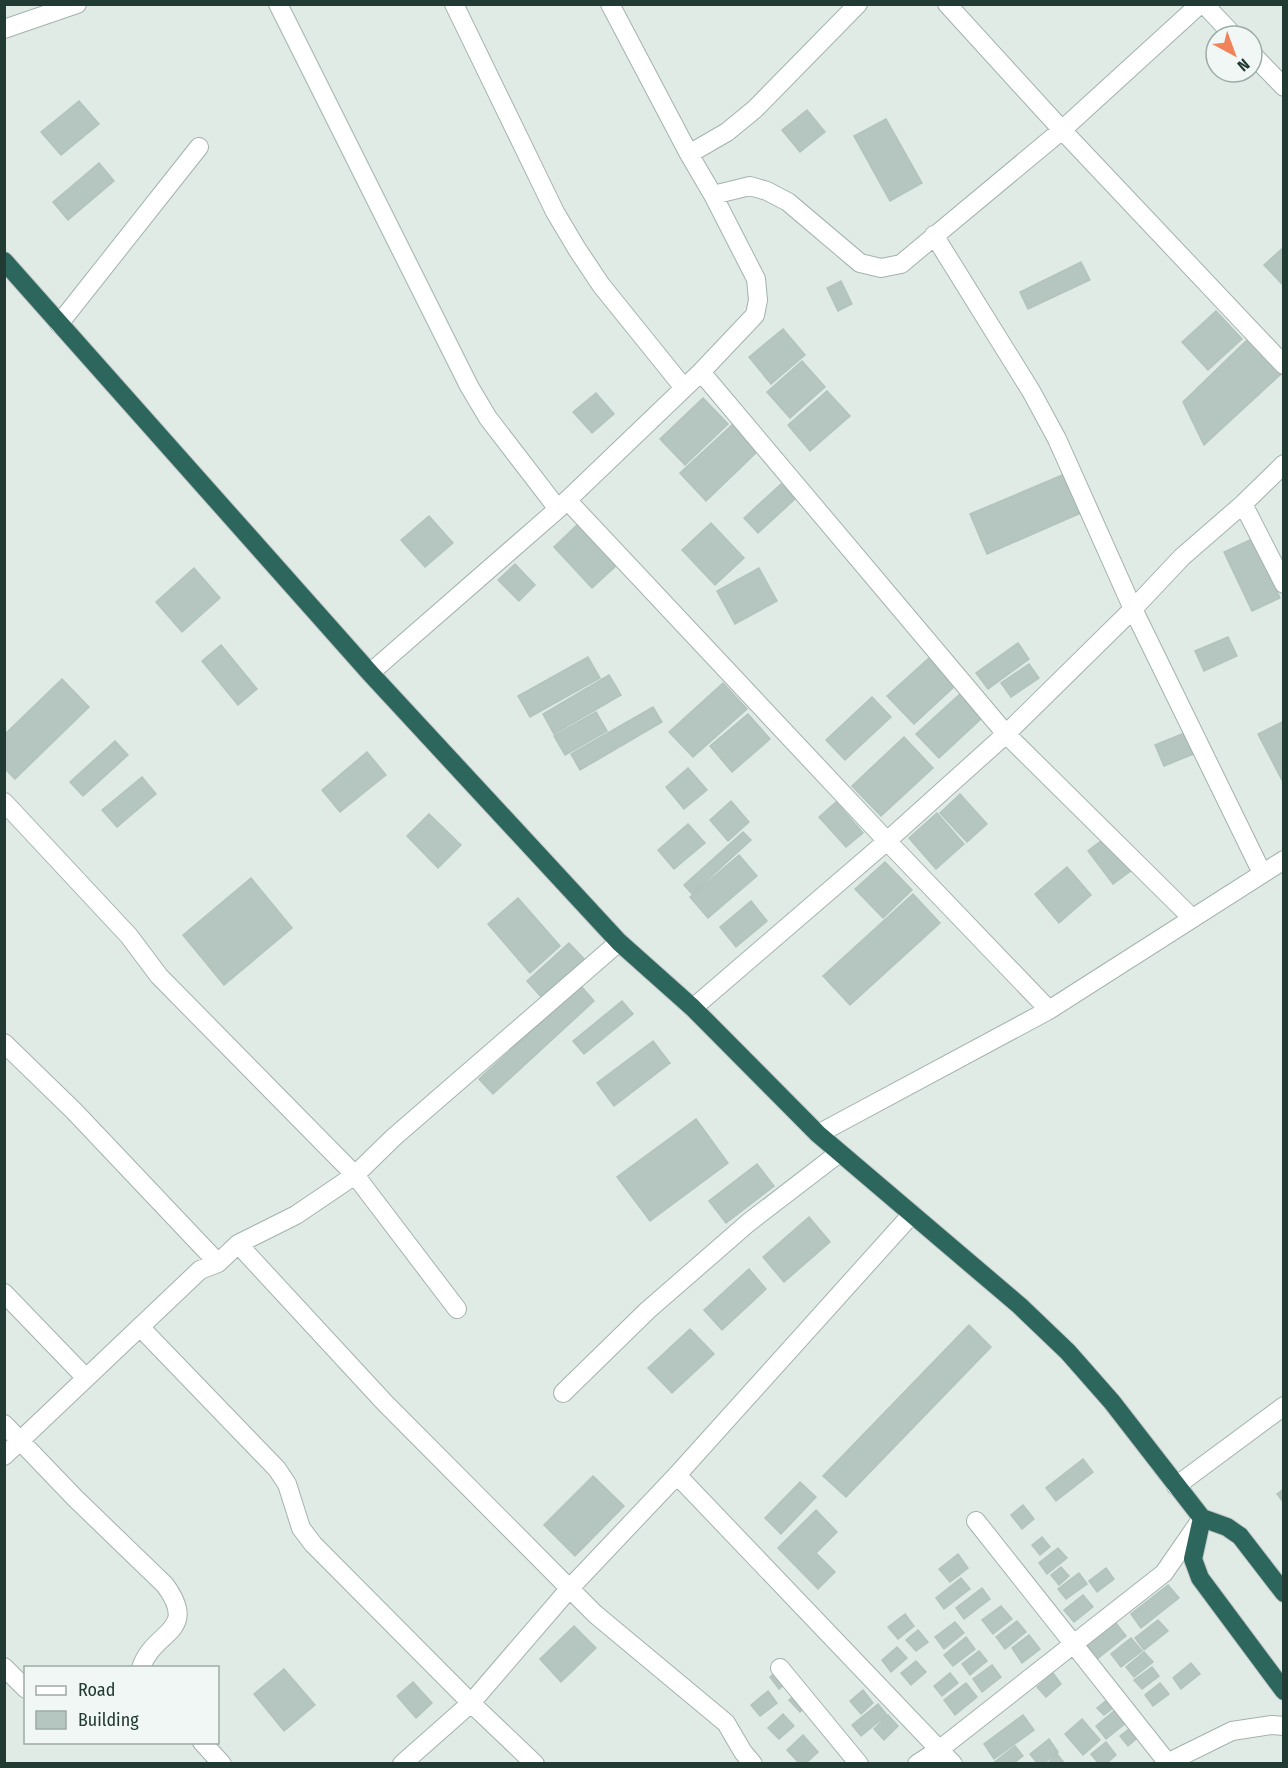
<svg xmlns="http://www.w3.org/2000/svg" width="1288" height="1768" font-family="'Fira Sans Condensed',sans-serif">
<style>
.building{fill:#b5c5bf;stroke:#b2c4bd;stroke-width:1.5}
.lines{fill:none;stroke-linecap:round;stroke-linejoin:round}
.street-casing{stroke:#a3b2ad;stroke-width:20}
.highway-casing{stroke:#c1c8c6;stroke-width:20}
.street{stroke:#fff;stroke-width:18}
.highway{stroke:#2d665c;stroke-width:18}
</style>
<rect width="100%" height="100%" fill="#e0ebe6"/>
<path class="building" d="M79 101 99 124 61 155 41 132Z
M807 110 825 132 800 152 782 130Z
M886 119 922 183 890 201 854 136Z
M99 163 114 181 68 220 53 202Z
M1284 247V286L1264 265Z
M1081 262 1090 280 1028 309 1020 292Z
M841 281 852 304 838 311 827 288Z
M1216 311 1242 339 1208 370 1182 342Z
M783 329 805 355 771 384 749 357Z
M1248 339 1281 374 1204 445 1183 402Z
M802 361 825 387 790 418 767 392Z
M827 391 850 416 810 451 788 425Z
M596 393 614 414 592 433 573 412Z
M703 398 728 424 685 465 660 439Z
M733 424 758 451 706 501 680 473Z
M1067 473 1083 512 987 554 970 514Z
M781 484 795 499 758 533 744 518Z
M429 516 453 543 425 567 401 540Z
M711 523 744 558 715 585 682 550Z
M578 524 617 565 592 588 554 547Z
M1252 539 1280 598 1252 611 1224 552Z
M515 564 535 585 519 601 498 580Z
M194 568 220 598 182 632 156 602Z
M759 568 777 601 735 624 717 591Z
M1228 637 1237 656 1204 671 1195 651Z
M1018 643 1029 659 988 689 976 673Z
M221 645 257 689 238 705 202 661Z
M588 657 600 678 530 717 518 696Z
M930 657 956 685 914 724 887 696Z
M1029 664 1039 678 1011 697 1001 683Z
M609 675 621 695 554 734 543 714Z
M62 679 89 707 15 779 4 768V735Z
M723 683 747 709 693 757 669 732Z
M961 693 983 717 939 758 916 734Z
M872 697 891 717 845 760 826 740Z
M653 707 662 722 580 770 571 754Z
M596 712 607 731 565 755 554 736Z
M748 714 770 739 732 772 710 746Z
M1284 721V784L1258 734Z
M1187 732 1196 753 1164 766 1155 745Z
M904 737 933 768 881 816 852 786Z
M115 741 128 755 83 796 70 782Z
M367 752 386 775 340 812 322 790Z
M688 768 707 790 684 809 666 787Z
M142 777 156 794 117 827 102 810Z
M960 794 987 824 967 842 940 813Z
M731 801 749 822 728 841 710 820Z
M836 802 863 833 846 847 819 817Z
M937 813 964 844 936 869 909 838Z
M429 814 461 845 438 868 407 836Z
M688 824 705 843 674 869 658 850Z
M743 832 751 840 692 894 684 885Z
M1106 837 1132 870 1113 884 1088 851Z
M739 855 757 876 708 918 690 897Z
M885 862 912 890 883 918 855 889Z
M1067 867 1091 895 1059 923 1035 894Z
M251 878 292 928 224 985 183 935Z
M913 894 940 923 850 1005 823 976Z
M518 898 560 946 530 973 488 924Z
M751 901 767 921 736 947 720 927Z
M569 943 586 961 543 999 527 981Z
M581 986 594 1001 493 1094 479 1079Z
M622 1001 633 1014 584 1054 573 1041Z
M653 1041 670 1063 614 1106 597 1083Z
M696 1119 728 1163 650 1221 617 1177Z
M757 1164 774 1186 726 1223 709 1201Z
M809 1217 830 1242 784 1282 763 1257Z
M749 1269 766 1289 722 1330 704 1310Z
M969 1325 991 1347 846 1497 823 1476Z
M690 1329 714 1354 672 1393 648 1368Z
M1083 1459 1093 1472 1056 1501 1046 1488Z
M593 1476 624 1506 575 1556 544 1525Z
M800 1482 816 1497 781 1534 765 1518Z
M1284 1489V1503L1277 1494Z
M1023 1505 1034 1519 1022 1529 1011 1515Z
M816 1510 837 1532 816 1553 835 1572 818 1589 778 1548Z
M1042 1537 1050 1547 1040 1555 1032 1545Z
M1058 1548 1067 1558 1047 1574 1039 1563Z
M958 1554 968 1568 950 1582 939 1569Z
M1061 1567 1069 1576 1059 1585 1051 1575Z
M1106 1568 1114 1579 1097 1592 1089 1581Z
M1079 1573 1087 1584 1066 1599 1058 1589Z
M961 1578 970 1589 944 1609 936 1598Z
M1168 1585 1179 1598 1141 1628 1131 1614Z
M982 1588 990 1599 964 1619 956 1608Z
M1083 1595 1093 1607 1074 1622 1064 1610Z
M1001 1606 1012 1619 993 1634 982 1620Z
M905 1614 914 1626 898 1639 888 1627Z
M1158 1620 1168 1631 1144 1650 1135 1638Z
M1017 1621 1026 1632 1005 1649 996 1637Z
M955 1622 964 1633 944 1649 935 1637Z
M1115 1622 1126 1636 1096 1660 1085 1645Z
M574 1626 596 1648 561 1682 540 1659Z
M918 1630 928 1642 916 1651 906 1640Z
M1029 1635 1040 1649 1022 1663 1012 1648Z
M966 1637 975 1649 953 1666 944 1655Z
M1131 1638 1142 1651 1121 1667 1111 1654Z
M897 1647 907 1658 891 1672 882 1660Z
M979 1651 987 1661 970 1675 962 1664Z
M1144 1652 1153 1662 1134 1677 1126 1667Z
M916 1661 926 1672 911 1685 901 1673Z
M1191 1663 1200 1674 1181 1689 1173 1678Z
M992 1665 1001 1677 982 1692 973 1679Z
M782 1667 791 1679 779 1689 770 1677Z
M1152 1667 1159 1676 1142 1689 1134 1680Z
M284 1669 315 1705 284 1731 254 1694Z
M950 1673 958 1683 942 1696 934 1686Z
M1053 1673 1061 1684 1046 1697 1037 1687Z
M413 1682 432 1703 416 1718 397 1696Z
M966 1683 977 1697 955 1715 944 1700Z
M1160 1683 1169 1694 1153 1706 1145 1695Z
M802 1689 813 1700 800 1712 789 1700Z
M863 1690 873 1703 861 1714 850 1701Z
M768 1691 777 1703 760 1716 751 1705Z
M1113 1695 1119 1703 1104 1715 1097 1708Z
M878 1704 887 1715 861 1736 852 1725Z
M1120 1706 1131 1719 1106 1739 1096 1726Z
M783 1714 794 1726 779 1739 768 1728Z
M888 1715 898 1726 884 1740 874 1729Z
M1023 1715 1034 1730 994 1759 984 1744Z
M1082 1719 1100 1740 1083 1755 1065 1734Z
M1135 1724 1143 1733 1128 1746 1120 1736Z
M803 1735 818 1752 805 1764H800L787 1750Z
M1049 1739 1058 1752 1043 1764H1038L1030 1754Z
M1106 1742 1116 1755 1106 1764H1099L1091 1754Z
M1015 1746 1023 1756 1013 1764H992Z
M1057 1754 1065 1764H1047Z"/>
<g class="lines">
<g class="street-casing">
<path id="street" d="M278 4 469 386 488 418 558 509
M454 4 555 212 577 249 601 285 684 388
M947 4 1062 130 1284 365
M1204 4 1234 36
M4 29 77 4
M1252 54 1284 87
M689 154 727 132 755 109 858 4
M713 195 750 186 767 191 788 202 860 263 881 268 901 264 1062 130 1200 4
M934 235 1031 391 1057 439 1133 609 1262 873
M59 324 199 147
M701 372 1006 734 1192 918
M567 500 887 841 1049 1010
M1243 504 1284 584
M370 673 558 509 701 372 755 315 758 300 756 279 713 195 689 154 610 4
M4 802 129 936 159 976 355 1175 457 1309
M693 1008 887 841 1006 734 1133 609 1182 557 1243 504 1284 464
M4 1043 74 1111 218 1263
M818 1134 1049 1010 1284 860
M238 1244 385 1403 595 1614 726 1723 743 1752 753 1764
M4 1293 86 1378
M141 1328 277 1469 287 1484 301 1528 313 1544 471 1703 535 1764
M563 1393 648 1310 748 1223 839 1153
M4 1424 75 1498 165 1585C200 1633 153 1630 141 1668
M4 1456 200 1270 218 1263 238 1244 296 1215 355 1175 394 1137 619 942
M677 1475 953 1764
M1176 1486 1284 1406
M976 1521 1167 1762
M4 1667 26 1689
M780 1668 859 1764
M202 1742 222 1764
M402 1764 471 1703 570 1588 677 1475 912 1214
M917 1764 940 1749 1164 1573 1202 1518
M1165 1764 1232 1731 1272 1725 1284 1726"/>
</g>
<g class="highway-casing">
<path id="highway" d="M4 261 370 673 619 942 693 1008 818 1134 1020 1306 1068 1352 1112 1402 1202 1518 1227 1527 1240 1536 1284 1593
M1202 1518 1193 1559 1200 1578 1284 1691"/>
</g>
<use href="#street" class="street"/>
<use href="#highway" class="highway"/>
</g>
<rect width="1288" height="1768" fill="none" stroke="#213a34" stroke-width="12"/>
<rect x="24" y="1666" width="195" height="78" fill="#f0f7f4" stroke="#9daba7" stroke-width="1.5"/>
<rect x="36" y="1686" width="30" height="9" fill="#ffffff" stroke="#9daba7" stroke-width="1.5"/>
<text x="78" y="1696" font-size="18" fill="#213a34">Road</text>
<rect x="36" y="1711" width="30" height="18" fill="#b5c5bf" stroke="#9daba7" stroke-width="1.5"/>
<text x="78" y="1726" font-size="18" fill="#213a34">Building</text>
<g transform="translate(1234 54) rotate(139)"><circle r="28" fill="#f0f7f4" stroke="#9daba7" stroke-width="1.5"/>
<path d="M0-4.5L10 22L0 15L-10 22Z" fill="#f08359"/>
<text y="-9" font-size="16" font-weight="bold" text-anchor="middle" fill="#213a34">N</text>
</g>
</svg>
